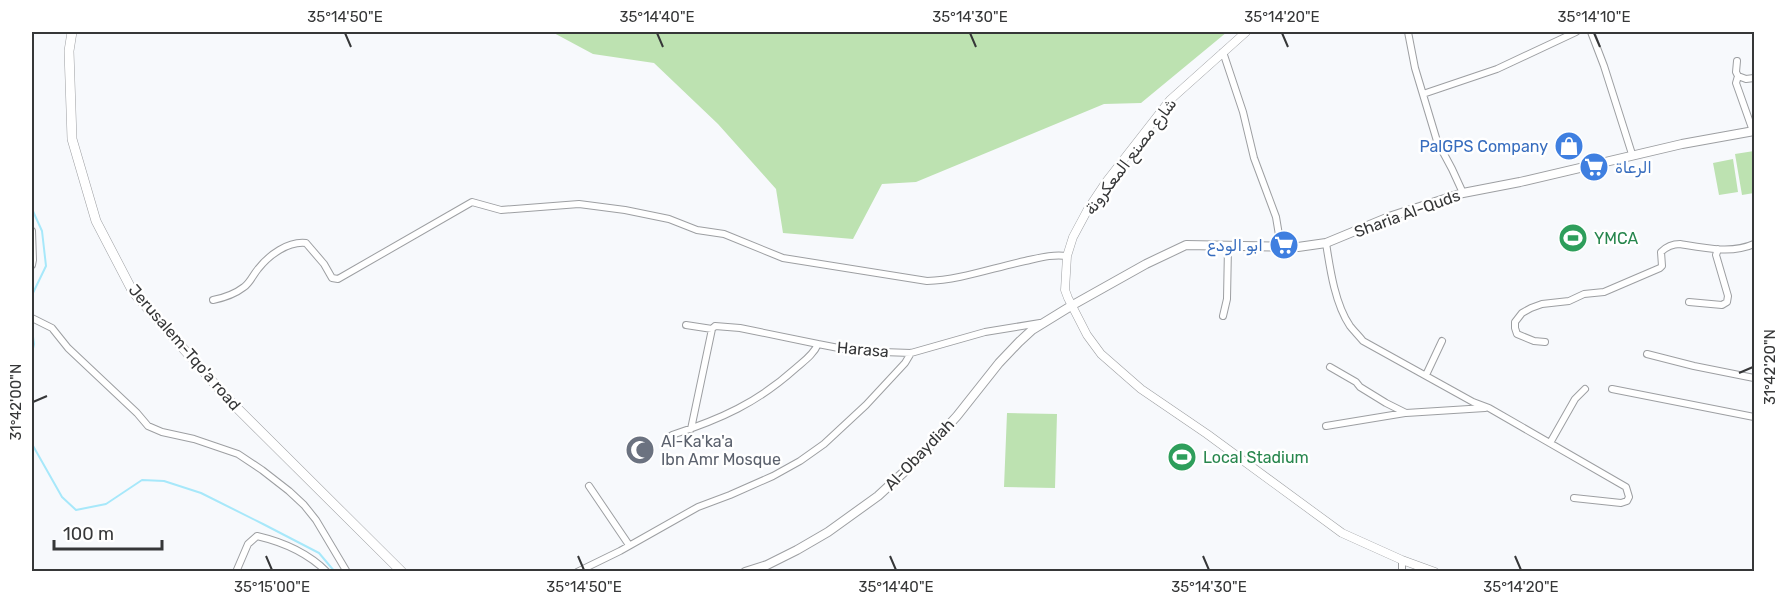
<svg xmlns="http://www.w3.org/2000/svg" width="1786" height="603" font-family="Rubik,'Noto Sans Arabic',sans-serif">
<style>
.green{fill:#bde2b1}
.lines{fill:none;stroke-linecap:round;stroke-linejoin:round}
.stream{stroke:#a7e8fa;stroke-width:2}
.minor-casing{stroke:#9d9fa2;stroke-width:8}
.tertiary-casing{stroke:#9d9fa2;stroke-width:9}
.secondary-casing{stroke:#9d9fa2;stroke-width:10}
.primary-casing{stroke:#9d9fa2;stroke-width:10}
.minor{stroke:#fff;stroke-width:6}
.tertiary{stroke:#fff;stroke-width:8}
.secondary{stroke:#fff;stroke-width:8}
.primary{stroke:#fff;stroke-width:9}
.ticks{fill:none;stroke:#363738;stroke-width:2}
.labels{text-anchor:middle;stroke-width:5;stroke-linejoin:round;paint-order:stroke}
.shop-label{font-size:16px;fill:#366cbe;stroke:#fff;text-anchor:end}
.street-label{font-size:16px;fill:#363738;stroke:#fff}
.leisure-label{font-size:16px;fill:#27864d;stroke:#fff;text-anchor:start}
.worship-label{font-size:16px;fill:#5b616d;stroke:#fff;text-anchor:start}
.neatline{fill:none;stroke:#363738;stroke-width:2}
.ticks-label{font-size:15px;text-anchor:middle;fill:#363738}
</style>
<rect width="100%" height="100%" fill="#f7f9fc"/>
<path class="green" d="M552 32H1227L1141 103 1104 104 916 182 882 184 853 239 783 233 776 189 718 124 654 63 593 54Z
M1754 151V193L1742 195 1735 154Z
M1733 159 1738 192 1719 195 1713 163Z
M1007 413 1057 414 1055 488 1004 487Z"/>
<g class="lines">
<path class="stream" d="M32 119 33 124 32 136
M32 209 42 231 46 266 32 295
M32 330 34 344 32 353
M32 444 62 497 76 510 106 504 142 480 164 481 201 493 263 524 319 553 335 572"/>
<g class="minor-casing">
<path id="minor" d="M1408 32 1415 68 1437 141 1452 169 1463 193
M1591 32 1604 66 1632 154
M1223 52 1243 112 1254 158 1276 217 1281 247
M1737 61 1736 72 1738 76 1746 79 1754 78
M1738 76 1736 83 1753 131
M1423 94 1497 69 1576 32
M32 231 33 260 32 265
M1326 243C1330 269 1335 304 1350 326 1354 331 1359 336 1363 341L1473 402 1489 408 1626 487 1629 497 1627 501 1621 503 1574 498
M213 300C223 298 235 294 244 287 250 283 253 275 258 269 269 255 288 241 306 243L324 264 332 278 338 279 472 202 501 210 579 204 625 210 669 219 697 230 724 234 783 258 927 281C960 280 992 268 1025 261 1039 258 1052 254 1067 256
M1689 302 1722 305 1727 302 1728 296 1716 255 1718 249
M1223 316 1227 299 1228 247
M32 318 52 328 68 348 137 413 148 426 162 432 194 439 238 454 262 470 289 491 304 505 316 520 347 572
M686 325 712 329
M1545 342 1534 341 1517 334 1515 328V322L1522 313 1531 308 1542 304 1569 301 1584 294 1604 292 1660 268 1662 266 1661 252C1667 246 1672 244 1680 244 1704 248 1732 254 1754 244
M1647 354 1694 366 1754 378
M1330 367 1356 382 1360 387 1386 403 1406 413 1485 408
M1426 375 1442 341
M1612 389 1754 417
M1326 426 1405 413
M691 429 712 329 715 326 740 328 818 344
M672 435C721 419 757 403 796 368 804 361 814 354 818 344L854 351 911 353 985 332 1040 323
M1550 443 1575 399 1585 389
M589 486 629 545
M236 572 248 544 257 536C283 542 308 553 327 572
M577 572 620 551 698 507 730 495 773 476 800 461 824 444 866 405 905 363 911 353
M1402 572V560"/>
</g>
<g class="tertiary-casing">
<path id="tertiary" d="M1246 32 1170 100 1106 182 1088 209 1073 237 1067 256 1065 290 1068 298 1087 335 1101 354 1141 389 1207 434 1342 533 1402 560 1435 572"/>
</g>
<g class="secondary-casing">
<path id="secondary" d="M745 572 767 565 797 550 828 532 878 496 917 460 957 416 999 363 1019 342 1032 330 1071 306 1146 264 1186 245 1298 247 1326 243 1389 217 1463 193 1520 182 1682 144 1754 131"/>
</g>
<g class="primary-casing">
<path id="primary" d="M72 32 69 51 72 139 96 221 133 292 228 399 402 572"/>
</g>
<use href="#minor" class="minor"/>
<use href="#tertiary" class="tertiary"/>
<use href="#secondary" class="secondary"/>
<use href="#primary" class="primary"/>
</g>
<path class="ticks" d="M345 33 351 47M657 33 663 47M970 33 976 47M1282 33 1288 47M1594 33 1600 47M1739 373 1753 367M33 402 47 396M266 556 272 570M578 556 584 570M890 556 896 570M1203 556 1209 570M1515 556 1521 570"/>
<defs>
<g id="shop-disc" transform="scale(1.5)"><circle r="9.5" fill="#3f7fe0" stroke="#fff"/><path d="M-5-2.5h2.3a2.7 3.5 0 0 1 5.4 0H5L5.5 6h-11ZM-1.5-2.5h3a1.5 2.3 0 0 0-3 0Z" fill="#fff"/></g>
<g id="supermarket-disc" transform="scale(1.5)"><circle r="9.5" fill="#3f7fe0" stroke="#fff"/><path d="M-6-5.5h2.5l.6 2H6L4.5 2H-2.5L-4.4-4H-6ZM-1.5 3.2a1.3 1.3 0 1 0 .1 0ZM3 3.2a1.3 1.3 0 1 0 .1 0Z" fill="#fff"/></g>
<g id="stadium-disc" transform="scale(1.5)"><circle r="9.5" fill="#2e9e5b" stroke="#fff"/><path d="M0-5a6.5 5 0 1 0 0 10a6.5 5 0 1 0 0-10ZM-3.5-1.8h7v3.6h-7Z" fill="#fff"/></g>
<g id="mosque-disc" transform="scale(1.5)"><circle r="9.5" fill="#6b7280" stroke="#fff"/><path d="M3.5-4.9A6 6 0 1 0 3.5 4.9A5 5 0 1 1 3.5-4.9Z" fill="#fff"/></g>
</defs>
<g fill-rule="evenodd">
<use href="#shop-disc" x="1569" y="146"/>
<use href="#supermarket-disc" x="1594" y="167"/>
<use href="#stadium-disc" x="1573" y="238"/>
<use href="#supermarket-disc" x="1284" y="245"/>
<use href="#mosque-disc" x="640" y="450"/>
<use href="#stadium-disc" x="1182" y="457"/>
</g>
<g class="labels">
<g class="shop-label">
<text x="1548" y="152">PalGPS Company</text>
<text x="1615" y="173" text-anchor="start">الرعاة</text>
<text x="1263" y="251">ابو الودع</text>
</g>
<g class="street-label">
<text transform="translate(1130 156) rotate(-53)" y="6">شارع مصنع المعكرونة</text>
<text transform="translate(1407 213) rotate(-20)" y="6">Sharia Al-Quds</text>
<text transform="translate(185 347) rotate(49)" y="6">Jerusalem-Tqo'a road</text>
<text transform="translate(863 349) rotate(5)" y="6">Harasa</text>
<text transform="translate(919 454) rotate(-46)" y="6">Al-Obaydiah</text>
</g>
<g class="leisure-label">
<text x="1594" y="244">YMCA</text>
<text x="1203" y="463">Local Stadium</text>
</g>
<g class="worship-label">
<text x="661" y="447">Al-Ka'ka'a<tspan x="661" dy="18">Ibn Amr Mosque</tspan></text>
</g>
</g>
<rect width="1786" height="603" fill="none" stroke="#ffffff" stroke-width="66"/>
<path d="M54 540v9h108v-9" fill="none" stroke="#363738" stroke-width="3"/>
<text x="63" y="540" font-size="18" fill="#363738" stroke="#ffffff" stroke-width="4.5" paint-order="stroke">100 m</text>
<rect x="33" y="33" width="1720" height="537" class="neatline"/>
<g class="ticks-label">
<text x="345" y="22">35°14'50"E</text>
<text x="657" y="22">35°14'40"E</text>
<text x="970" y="22">35°14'30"E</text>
<text x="1282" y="22">35°14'20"E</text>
<text x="1594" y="22">35°14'10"E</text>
<text transform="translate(1770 367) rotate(-90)" y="5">31°42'20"N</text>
<text transform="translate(16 402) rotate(-90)" y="5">31°42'00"N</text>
<text x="272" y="592">35°15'00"E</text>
<text x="584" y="592">35°14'50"E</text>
<text x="896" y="592">35°14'40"E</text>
<text x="1209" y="592">35°14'30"E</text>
<text x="1521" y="592">35°14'20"E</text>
</g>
</svg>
